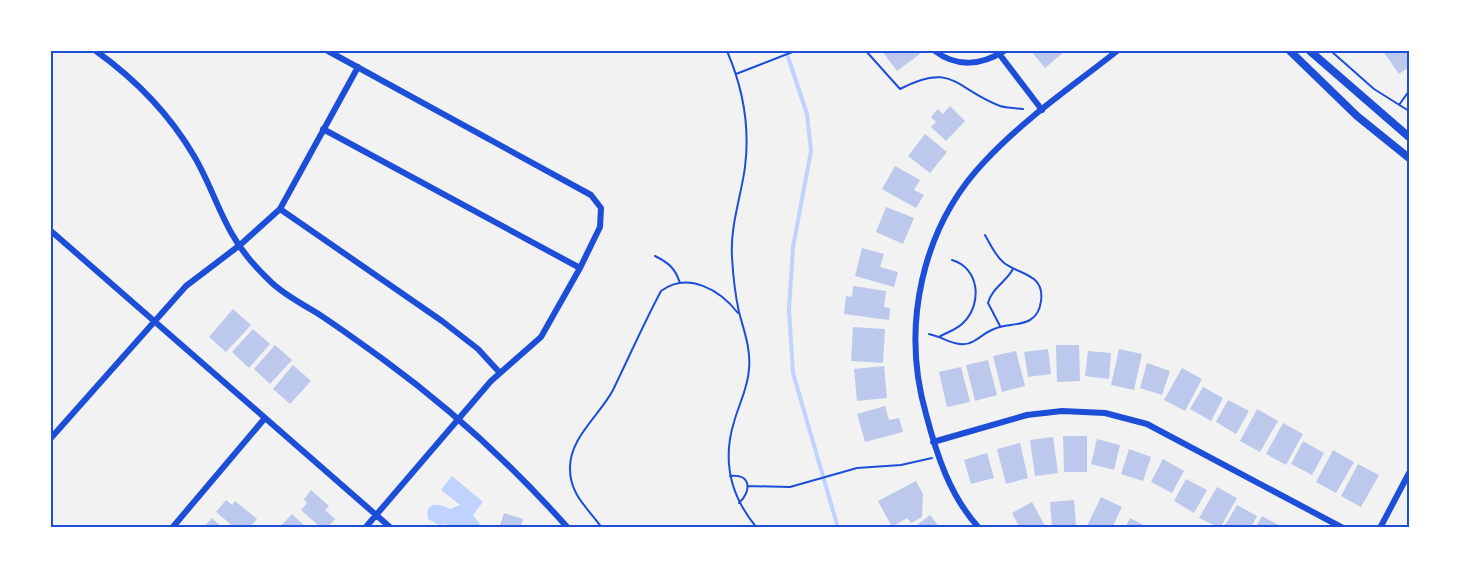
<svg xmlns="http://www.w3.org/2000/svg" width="1460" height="579" font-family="Figtree,sans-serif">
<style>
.water{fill:#bfd3fe}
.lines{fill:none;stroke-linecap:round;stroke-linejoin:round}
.stream{stroke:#bfd3fe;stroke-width:4}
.building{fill:#bdc9ec}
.path{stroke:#1d4ed8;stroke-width:2}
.minor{stroke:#1d4ed8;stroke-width:6}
.tertiary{stroke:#1d4ed8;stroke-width:8}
.neatline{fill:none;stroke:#1d4ed8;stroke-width:2}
</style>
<rect width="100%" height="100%" fill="#f2f2f2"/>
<path class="water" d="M452 476 483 502 473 515 483 528H453L446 524 439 525 428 519C424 501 439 503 450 509L460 505 441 490Z"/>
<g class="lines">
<path class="stream" d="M788 57 807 114 811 151 793 247 789 310 793 373 838 528"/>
</g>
<path class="building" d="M882 51H918L920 54 897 71Z
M1031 51H1065L1045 68Z
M1383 51H1409V67L1399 74Z
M950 106 965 121 946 141 931 127 936 122 931 117 938 109 943 114Z
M925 134 947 152 930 173 908 156Z
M895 166 920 180 914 190 924 195 916 208 882 189Z
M886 207 914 218 903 244 876 232Z
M862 248 884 254 880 267 898 272 894 287 855 276Z
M853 286 886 291 884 307 890 308 889 320 844 314 846 296 852 297Z
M233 309 251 325 226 352 209 337Z
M853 327 885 329 883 363 851 361Z
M253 329 270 344 249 368 232 352Z
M275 345 292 360 270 384 254 369Z
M1056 345H1079L1080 381 1057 382Z
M1048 349 1051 374 1028 377 1024 352Z
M1119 349 1142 354 1134 390 1111 385Z
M1016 351 1025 386 1002 392 993 356Z
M1088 351 1111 353 1109 379 1085 376Z
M988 360 997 395 975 401 966 365Z
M1147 363 1170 371 1162 395 1140 388Z
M293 365 311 381 290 404 273 389Z
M884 366 887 398 857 401 854 369Z
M961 367 970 402 947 407 939 372Z
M1182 368 1202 379 1185 411 1164 400Z
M1203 387 1223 398 1211 421 1190 409Z
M1228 400 1249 411 1236 434 1216 422Z
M885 406 889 420 899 418 903 432 865 442 857 414Z
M1257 409 1278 421 1260 452 1240 441Z
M1283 423 1303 434 1286 465 1266 454Z
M1063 436H1087V472H1064Z
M1053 437 1058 473 1035 476 1030 440Z
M1097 439 1120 445 1114 470 1091 464Z
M1303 441 1324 453 1312 475 1291 464Z
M1020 443 1028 478 1006 484 997 449Z
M1129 449 1151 457 1143 481 1121 474Z
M1333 450 1354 462 1336 493 1316 482Z
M987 453 994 478 971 484 964 460Z
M1163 459 1184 471 1172 493 1151 482Z
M1358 464 1379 475 1361 507 1341 496Z
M1186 479 1207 490 1194 513 1174 501Z
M916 481 923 494 922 517 911 523 907 518 892 527 878 501Z
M1217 487 1237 498 1220 528 1199 518Z
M311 490 329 506 325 510 335 519 327 528H321L301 510 307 503 304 499Z
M1101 497 1122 507 1112 528H1086Z
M226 500 232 505 235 501 257 519 249 528 245 525 242 528H235L216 512Z
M1074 500 1076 526 1052 527 1050 502Z
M1032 502 1046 528H1020L1012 513Z
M1237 505 1257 516 1251 528 1224 527Z
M504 513 523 519 520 528H499Z
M292 514 307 528H279Z
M930 515 940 528H913Z
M1262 516 1284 528H1255Z
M212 518 223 528H203Z
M1130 518 1149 528H1125Z"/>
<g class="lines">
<path class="path" d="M727 51C743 88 750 127 745 167 741 197 730 226 732 257 733 275 735 294 739 312 744 331 751 349 749 369 748 388 739 404 734 422 722 461 731 497 757 528
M866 51 900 89C953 61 955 89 1000 106 1007 108 1016 108 1023 109
M1331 51 1374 89 1409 111
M736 74 795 51
M1399 105 1409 91
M655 256C669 263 675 268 680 283
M1000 326 988 303C992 288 1006 282 1013 269
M929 334 939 337C947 332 957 330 964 322 982 304 980 268 952 260
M939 337C950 342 963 348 974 341 981 337 986 332 994 329 1005 324 1019 326 1030 320 1037 316 1040 309 1041 301 1045 273 1018 275 1003 262 995 255 990 244 985 235
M730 476C751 473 752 491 739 503
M748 486 790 487 857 468 901 465 932 458
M602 528C588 508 570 495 570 469 569 438 600 415 613 390 629 357 644 323 661 291 688 271 720 290 738 313"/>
<path class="minor" d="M96 51C135 79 170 115 194 156 209 181 218 210 232 234 242 252 257 269 272 283 285 295 302 304 317 313 340 328 362 344 384 360 451 409 513 466 568 528
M328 51 591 195 601 208 600 227 580 268 541 337 491 381 365 528
M935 51C957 68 982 65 1004 51
M997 51 1042 110
M323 129 580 268
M280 209 442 321 478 349 500 373
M51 231 391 528
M51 438 186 286 240 245 280 209 358 67
M933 442 1027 415 1062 411 1105 413 1147 424 1343 528
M172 528 265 418
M979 528C950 496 937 456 926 414 901 327 921 228 985 161 1024 119 1073 86 1117 51
M1380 528 1409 473"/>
<path class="tertiary" d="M1290 51 1357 116 1409 158
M1310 51 1409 137"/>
</g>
<rect width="1460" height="579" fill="none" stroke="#ffffff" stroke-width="105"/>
<rect x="52" y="52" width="1356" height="474" class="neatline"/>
</svg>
